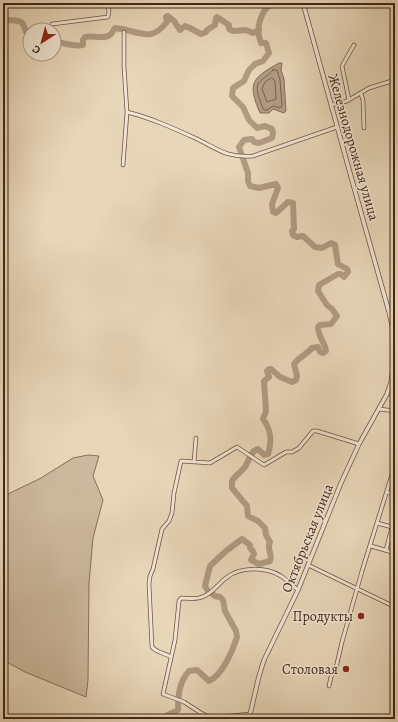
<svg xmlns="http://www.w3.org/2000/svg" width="398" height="722" font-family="Alegreya,serif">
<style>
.green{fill:#ccb89d;stroke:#87705a}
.water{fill:#b09a82;stroke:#846c57}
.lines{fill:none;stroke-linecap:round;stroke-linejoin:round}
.shore{stroke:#79604c;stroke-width:1}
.stream{stroke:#846c57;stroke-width:1}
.river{stroke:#b09a82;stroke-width:6}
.minor-casing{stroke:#6c5340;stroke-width:4.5}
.tertiary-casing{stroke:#6c5340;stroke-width:5}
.minor{stroke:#f0e4d2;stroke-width:3}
.tertiary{stroke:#f0e4d2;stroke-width:3.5}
.poi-dot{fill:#8f2418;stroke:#f0e4d2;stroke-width:1.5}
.labels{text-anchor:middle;stroke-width:3;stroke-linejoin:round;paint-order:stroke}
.street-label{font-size:14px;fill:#422717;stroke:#f0e4d2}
.poi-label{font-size:14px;fill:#422717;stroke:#f0e4d2;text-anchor:end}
</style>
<rect width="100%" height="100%" fill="#e8d6b9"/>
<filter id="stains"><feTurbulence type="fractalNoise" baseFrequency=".005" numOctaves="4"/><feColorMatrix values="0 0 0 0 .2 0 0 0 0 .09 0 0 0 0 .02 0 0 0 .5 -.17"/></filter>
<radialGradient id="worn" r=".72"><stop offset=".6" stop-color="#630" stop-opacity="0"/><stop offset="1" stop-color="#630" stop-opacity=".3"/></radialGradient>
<path class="green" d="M88 455 99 456 93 476 103 500 93 538 89 583 88 680 86 697 25 672 3 660V494H8L41 478 73 458Z"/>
<path class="water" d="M279 63H282L281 70 284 79 286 111 284 113 273 109 269 113H260C247 83 252 78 279 63Z"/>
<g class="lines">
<path class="shore" d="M273 70H277L280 80 282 106 280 108 273 106 267 110H264C261 106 261 102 259 98 253 79 263 82 273 70Z
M272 78 275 81 276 99 267 102 262 89 265 82Z"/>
<path class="stream" d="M3 10 5 3"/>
<path class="river" d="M3 19C9 22 17 18 22 23 24 25 25 29 26 32L30 34
M54 41C64 43 73 47 83 45V40L85 37C91 35 106 40 111 34 113 32 113 30 115 28 120 29 125 29 130 31 148 36 155 37 167 22L166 17 168 16 174 21 180 30 185 26 190 28 201 34 206 32 207 30 215 25 216 18 217 17 229 25V29L233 31 246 30 253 33 259 30
M164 719 166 716 178 710C178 696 179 682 189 671L197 670 209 681C222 676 233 650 237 637L236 631 225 611 223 600 220 597 215 596 208 591 205 586 210 566 226 551 242 539 250 545V548L253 551 254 554 251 560 259 564 270 561C273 554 266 548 270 542L266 535 265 528 258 521 248 516 247 506 232 488V481C235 476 241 472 245 467 249 461 250 451 258 449L264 455 268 454C272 442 271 429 263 419L266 411 264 381 269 377 267 371 269 369H271L280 377 292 382 296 380 297 376 294 364C298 358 307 354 312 348L318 347 320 352 323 353 326 351C325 342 318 337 318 327L320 325 331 324 337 316 332 309 327 305 318 291 319 285 338 274H341L344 277 348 272 347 269 338 264 335 245 331 243 322 248 315 247 303 236 297 237 293 235 292 231 294 229 293 203 288 202 276 213 273 212 272 204 278 188 276 184 259 188 250 186 248 181V173L239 147 244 140 252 139 254 142 259 143 272 138 273 133 272 129 265 126 257 128 249 120 243 107 232 96 233 88 244 81 249 70 255 64 263 61 269 53 266 43H261C255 29 260 12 272 3"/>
<g class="minor-casing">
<path id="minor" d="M152 3 153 5 239 3
M52 24 108 17 109 11 107 3
M361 94 363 100 364 128
M349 100 342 66 354 45
M331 105 347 101 369 88 395 80
M127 112C151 118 173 128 195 138 218 149 226 158 253 156L337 127
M123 165 127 112 124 67V32
M379 409 395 411
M194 462 196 438
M387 492 395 495
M377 523 392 527
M371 546 395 553
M386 550 395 516
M308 565 395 607
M171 657C165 653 157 653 152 647L149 584 150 576 153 569 162 529 169 521 172 513 174 493 181 461 210 463 237 447 264 465 286 452H292L299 448 313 431H317L359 444
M329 686 331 677 336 668 342 642 362 571 395 465
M250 714 212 718 201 713 184 702 163 694 175 640 179 601 181 598C187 598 196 600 202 597 212 594 218 584 226 578 240 566 266 567 281 576 287 580 293 586 298 590"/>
</g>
<g class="tertiary-casing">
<path id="tertiary" d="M249 719 259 676 264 660 298 590 341 483 359 444 387 394 391 382 395 358 394 334 389 312 355 191 303 3"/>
</g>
<use href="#minor" class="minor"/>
<use href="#tertiary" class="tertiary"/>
</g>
<g class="poi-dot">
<circle cx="361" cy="616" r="4"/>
<circle cx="346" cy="669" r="4"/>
</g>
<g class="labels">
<g class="street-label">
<text transform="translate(354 147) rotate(74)" y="5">Железнодорожная улица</text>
<text transform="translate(307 538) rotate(-68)" y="5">Октябрьская улица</text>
</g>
<g class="poi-label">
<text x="353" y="621">Продукты</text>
<text x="338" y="674">Столовая</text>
</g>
</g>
<rect width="398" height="722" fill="none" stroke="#e8d6b9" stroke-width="16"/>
<rect x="4" y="4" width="390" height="714" fill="none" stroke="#422717" stroke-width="2"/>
<rect x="8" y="8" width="382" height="706" fill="none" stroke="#422717"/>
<g transform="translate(42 42) rotate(216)"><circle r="19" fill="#f0e4d2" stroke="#aa9887"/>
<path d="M0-3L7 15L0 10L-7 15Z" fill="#8f2418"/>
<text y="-6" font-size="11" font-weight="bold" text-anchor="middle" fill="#422717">С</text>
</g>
<rect width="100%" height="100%" filter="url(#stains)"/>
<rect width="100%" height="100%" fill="url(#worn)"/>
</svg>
